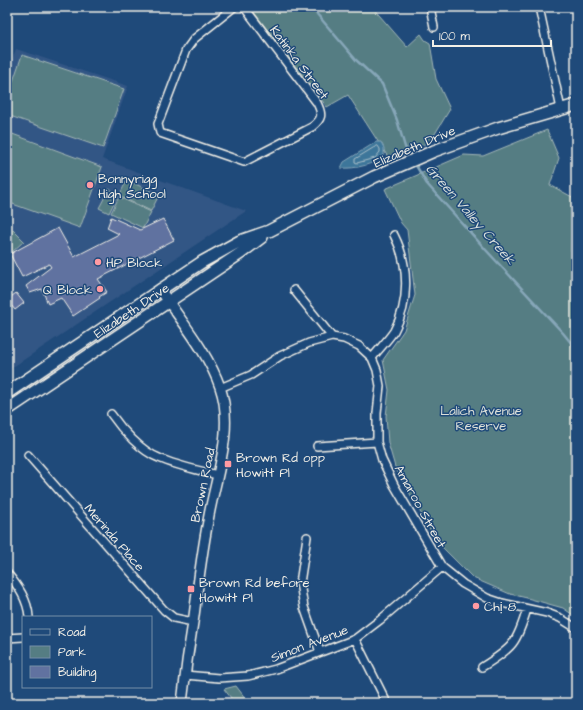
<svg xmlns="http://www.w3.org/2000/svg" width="583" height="710" font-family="'Architects Daughter',sans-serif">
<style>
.built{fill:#335685}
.green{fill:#557d83;stroke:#a4b7b6}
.water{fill:#3e769a;stroke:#87a7b9}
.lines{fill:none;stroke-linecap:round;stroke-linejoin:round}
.shore{stroke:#abc0c9;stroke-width:1}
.stream{stroke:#87a7b9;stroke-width:2.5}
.building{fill:#6172a0;stroke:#f4f1e8}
.minor-casing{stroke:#f4f1e8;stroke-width:10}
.tertiary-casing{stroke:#f4f1e8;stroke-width:12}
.primary-casing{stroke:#f4f1e8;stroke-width:14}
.minor{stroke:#1f4a7a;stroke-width:7}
.tertiary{stroke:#1f4a7a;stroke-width:9}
.primary{stroke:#1f4a7a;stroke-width:11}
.poi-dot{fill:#ff9aa2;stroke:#1f4a7a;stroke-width:1.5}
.labels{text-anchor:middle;stroke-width:3;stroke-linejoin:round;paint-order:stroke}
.street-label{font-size:13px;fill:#f4f1e8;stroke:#1f4a7a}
.poi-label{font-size:13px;fill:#f4f1e8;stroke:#1f4a7a;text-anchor:start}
.park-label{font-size:13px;fill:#dce0d9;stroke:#1f4a7a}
.water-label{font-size:14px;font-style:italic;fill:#d9dfdc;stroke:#1f4a7a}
</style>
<rect width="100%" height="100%" fill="#1f4a7a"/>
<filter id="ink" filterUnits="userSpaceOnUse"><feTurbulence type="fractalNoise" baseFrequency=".025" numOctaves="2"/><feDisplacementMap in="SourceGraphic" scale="8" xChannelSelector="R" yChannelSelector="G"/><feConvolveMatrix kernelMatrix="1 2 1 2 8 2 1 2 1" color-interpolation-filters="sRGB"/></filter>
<g filter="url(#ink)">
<path class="built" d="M16 49 128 86 102 159 246 211 7 371V73Z"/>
<path class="green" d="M250 7H372L407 47 421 34 425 40 430 43 436 79 450 109 430 142 388 157 348 95 327 107Z
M22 55 124 89 103 148 7 115V99Z
M547 130 559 158 550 185 576 199V214L572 222 571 250 576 265V617L563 608 527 598 510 594 473 578 437 542 395 467 388 443 386 416 389 390 383 360 404 330 415 295 407 230 401 223 385 189 464 155 483 156Z
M7 132 102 167 80 228 7 202Z
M127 180 159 195 151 211 119 196Z
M109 189 118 194 109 213 99 208Z
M119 197 151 212 143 228 111 213Z
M7 224 24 241 10 254 7 251Z
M236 686 249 703H235L224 689Z"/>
<path class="water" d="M376 142H381L384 148V155C373 165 356 169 341 168L344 162Z"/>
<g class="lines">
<path class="shore" d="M378 146 380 149V152L375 158 357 163 355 162V159L373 148Z"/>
<path class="stream" d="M311 7 356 60 382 84 397 120 405 147 412 158
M414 162 427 184 486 250 563 333 576 349"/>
</g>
<path class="building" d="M111 217 140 230 163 219 174 240 98 279 107 292 99 297 100 298 73 316 61 298 48 304 42 289 30 293 26 286 51 267 49 264 22 277 10 254 58 228 74 257 119 234 107 228Z
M16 293 24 303 15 310 7 300Z"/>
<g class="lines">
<g class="minor-casing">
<path id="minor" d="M234 7 194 39 186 50 158 124 160 133 244 162 312 127C322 119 323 115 317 103L244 7
M432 7 431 12 434 27
M539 7 561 109
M294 290 332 337
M372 358C379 349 388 340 394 331 410 302 409 264 394 235
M220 388 251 375 280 356 309 343 332 337 344 339 359 346 372 358 377 370 380 386 377 413V442L382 460 394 485 442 567 463 584 487 598 502 603 547 613 560 618 576 628
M111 414C122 430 141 451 159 458 177 466 198 470 217 475
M317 446 377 442
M28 455 164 610 174 618 193 622
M307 537 300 583 304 607 320 652
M7 573C18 586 28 600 29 617
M7 638 23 637
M355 639 387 703
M482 667C513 648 517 643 527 609
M185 675 219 678 248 676 276 669 355 639 380 620 442 567"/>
</g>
<g class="tertiary-casing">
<path id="tertiary" d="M160 289C180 320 208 352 220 387 235 430 215 478 208 521 202 552 198 584 194 616 189 645 185 674 182 703"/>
</g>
<g class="primary-casing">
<path id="primary" d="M7 393 160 290 202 262 240 241 269 231 374 177 434 151 498 128 576 105
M7 410 241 253 262 237"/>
</g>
<use href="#minor" class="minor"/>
<use href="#tertiary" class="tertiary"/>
<use href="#primary" class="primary"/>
</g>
</g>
<g class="poi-dot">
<circle cx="90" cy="185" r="4"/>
<circle cx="98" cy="262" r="4"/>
<circle cx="100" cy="289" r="4"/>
<rect x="224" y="460" width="8" height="8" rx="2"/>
<rect x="187" y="585" width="8" height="8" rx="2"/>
<circle cx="476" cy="606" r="4"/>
</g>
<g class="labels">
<g class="street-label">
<text transform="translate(300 62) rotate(53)" y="5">Katinka Street</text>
<text transform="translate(414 146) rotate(-23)" y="5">Elizabeth Drive</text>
<text transform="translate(131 310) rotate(-34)" y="5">Elizabeth Drive</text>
<text transform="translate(202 485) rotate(-78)" y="5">Brown Road</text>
<text transform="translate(421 506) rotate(61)" y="5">Amaroo Street</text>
<text transform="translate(115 537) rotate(49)" y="5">Merinda Place</text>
<text transform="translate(309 643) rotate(-21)" y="5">Simon Avenue</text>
</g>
<g class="poi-label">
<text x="98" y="183">Bonnyrigg<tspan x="98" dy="15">High School</tspan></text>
<text x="106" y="267">HP Block</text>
<text x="92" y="294" text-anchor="end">Q Block</text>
<text x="236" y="462">Brown Rd opp<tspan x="236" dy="15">Howitt Pl</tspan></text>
<text x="199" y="587">Brown Rd before<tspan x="199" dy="15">Howitt Pl</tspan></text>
<text x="484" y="611">Chị 8</text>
</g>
<g class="park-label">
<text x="481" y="415">Lalich Avenue<tspan x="481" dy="15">Reserve</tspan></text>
</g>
<g class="water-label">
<text transform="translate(471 214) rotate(49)" y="5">Green Valley Creek</text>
</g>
</g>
<rect width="583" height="710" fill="none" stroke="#1f4a7a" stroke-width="24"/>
<rect x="12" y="12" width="559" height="686" fill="none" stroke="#f4f1e8" stroke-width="1.5" filter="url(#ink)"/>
<rect x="22" y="616" width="130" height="72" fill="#1f4a7a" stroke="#748da6"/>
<rect x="30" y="629" width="20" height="6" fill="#1f4a7a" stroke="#748da6"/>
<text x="58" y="636" font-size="12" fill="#f4f1e8">Road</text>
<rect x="30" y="646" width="20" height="12" fill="#557d83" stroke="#748da6"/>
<text x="58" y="656" font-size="12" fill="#f4f1e8">Park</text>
<rect x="30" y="666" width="20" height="12" fill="#6172a0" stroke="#748da6"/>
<text x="58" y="676" font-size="12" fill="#f4f1e8">Building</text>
<path d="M433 40v6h118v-6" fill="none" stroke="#f4f1e8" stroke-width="2"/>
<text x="439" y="40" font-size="12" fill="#f4f1e8" stroke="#1f4a7a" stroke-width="3" paint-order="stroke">100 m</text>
</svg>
